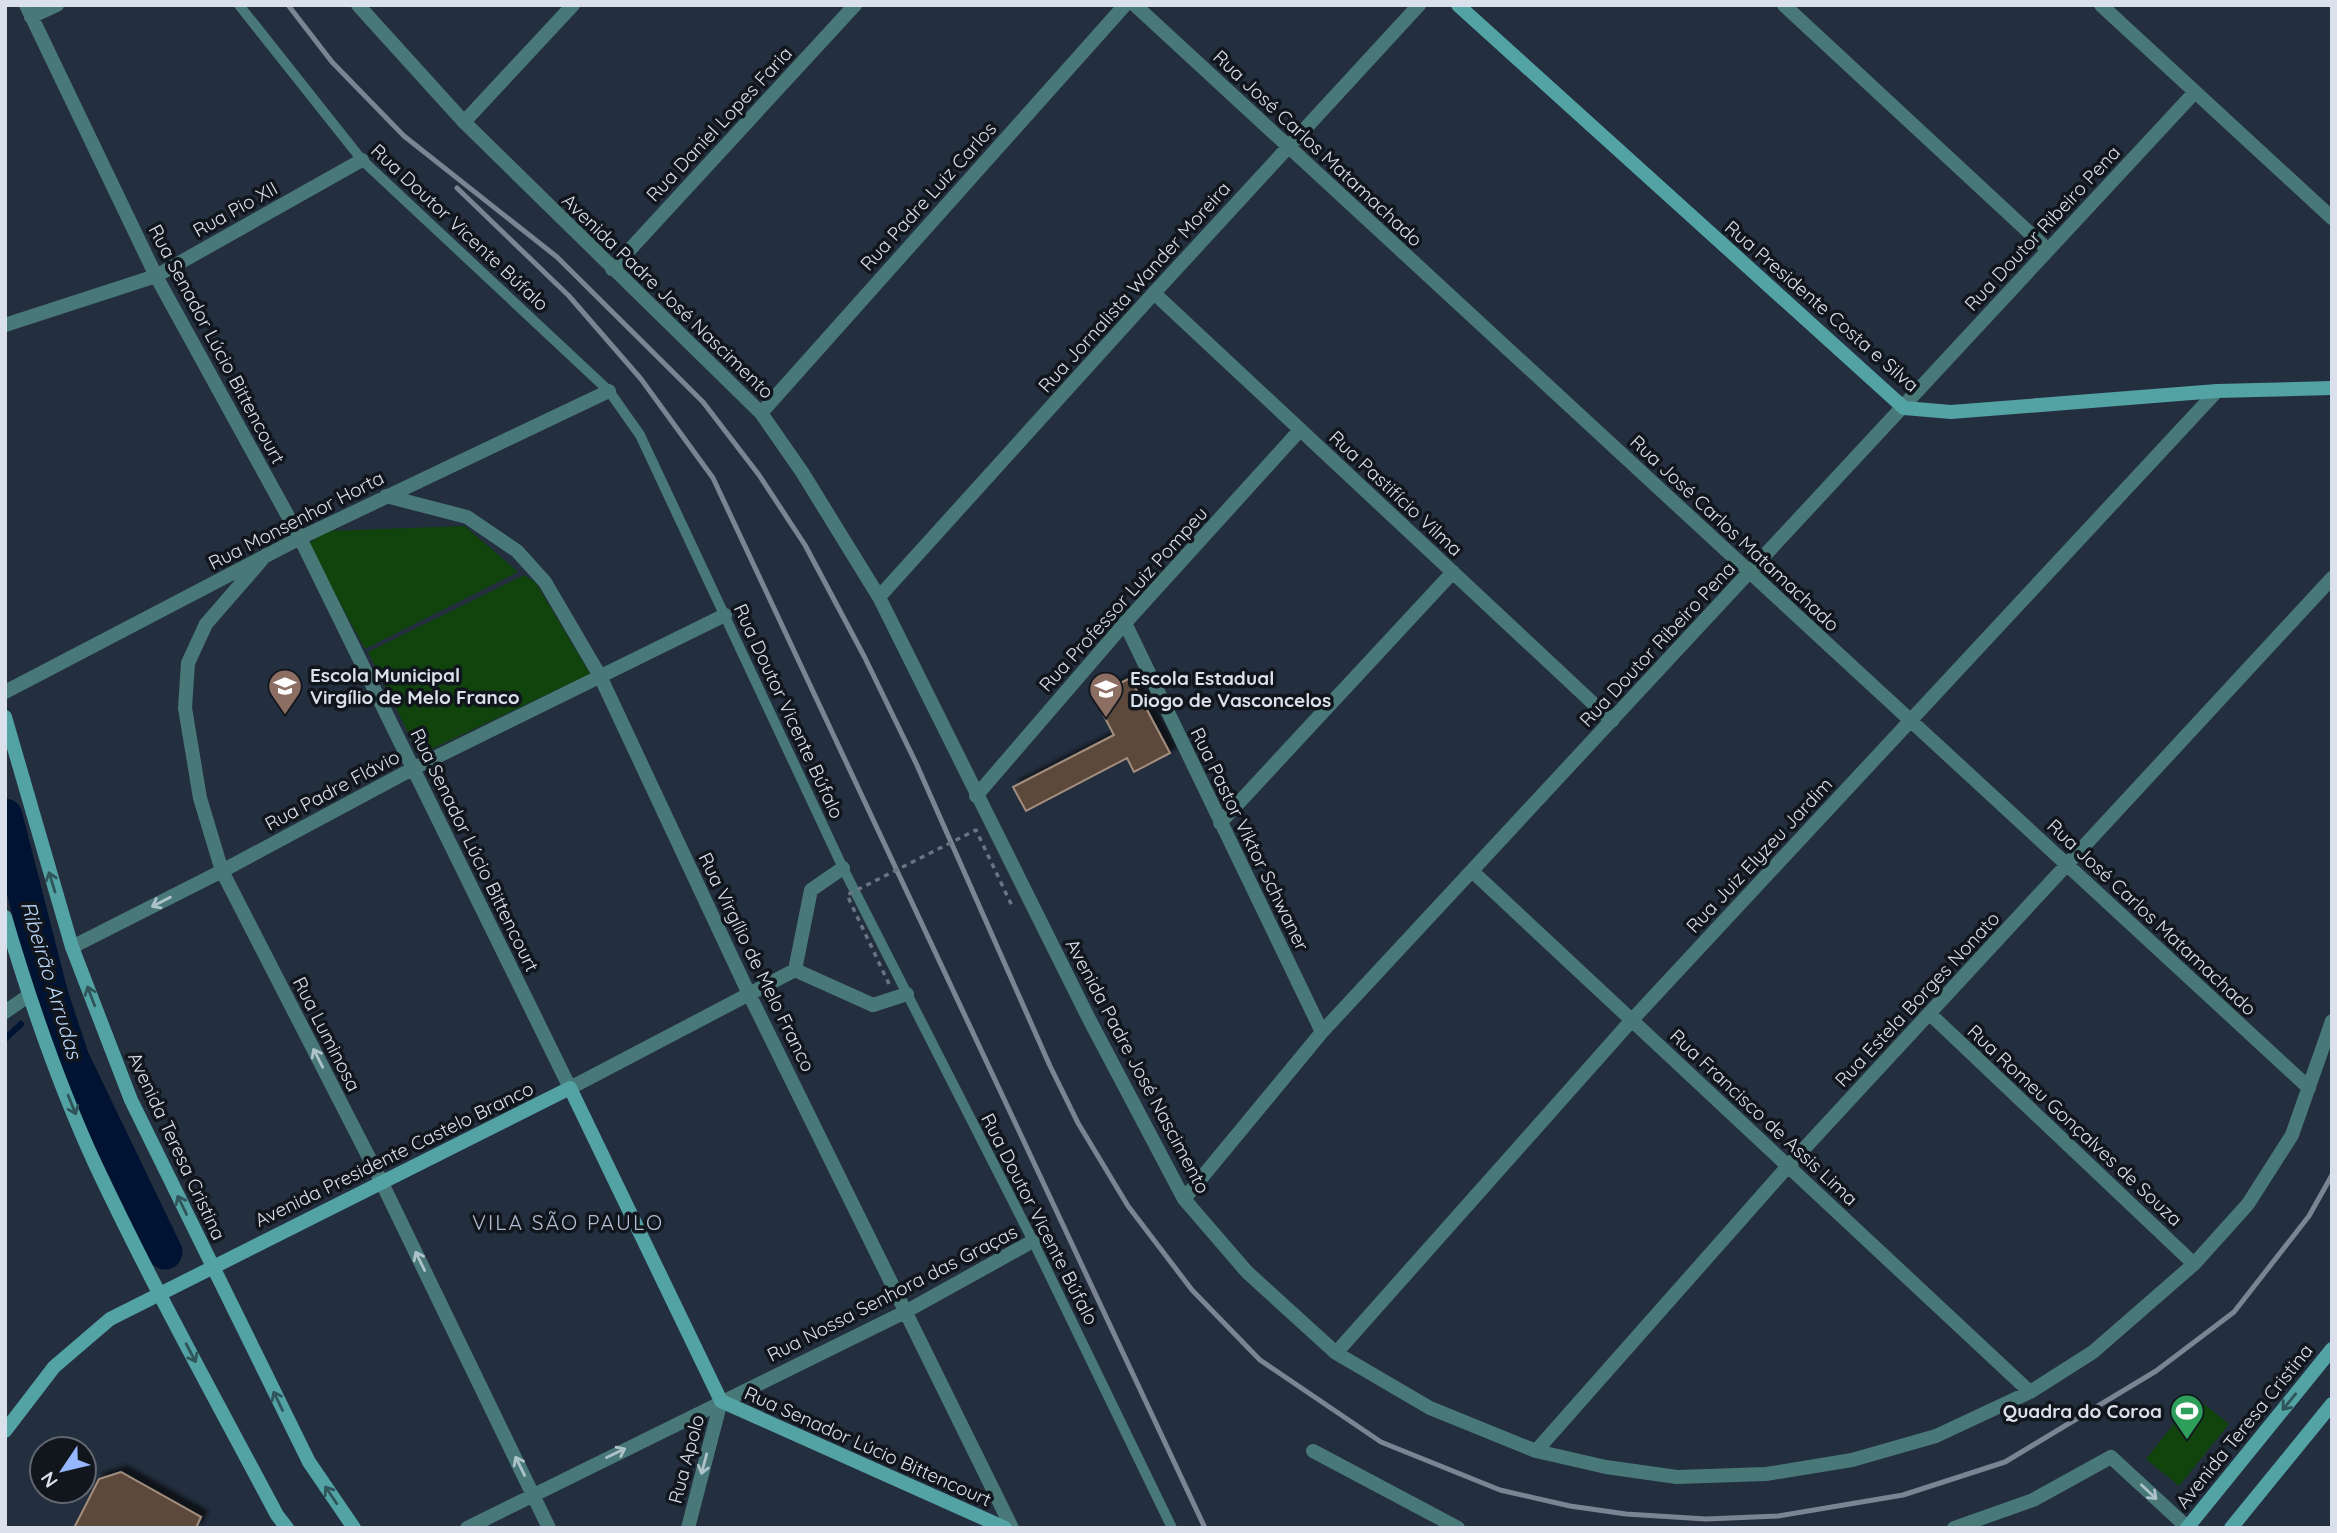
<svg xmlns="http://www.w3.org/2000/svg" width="2337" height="1533" font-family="Quicksand,sans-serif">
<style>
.green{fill:#10440c}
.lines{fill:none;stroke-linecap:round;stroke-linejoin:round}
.stream{stroke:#001332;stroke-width:6}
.river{stroke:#001332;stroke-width:35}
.building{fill:#5b483a;stroke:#a38e7e;stroke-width:2;filter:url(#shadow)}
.lane{stroke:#497879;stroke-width:10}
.street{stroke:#497879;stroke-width:14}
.secondary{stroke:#53a2a4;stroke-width:14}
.rail{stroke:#7b8492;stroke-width:5}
.path-bridge{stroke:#6a7482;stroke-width:3.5;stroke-dasharray:5 5;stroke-linecap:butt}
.oneway{stroke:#2f555a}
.oneway2{stroke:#aec2ca}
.labels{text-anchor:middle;stroke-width:7;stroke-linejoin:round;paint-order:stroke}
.street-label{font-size:19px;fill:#dae1ec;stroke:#11161d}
.poi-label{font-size:19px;font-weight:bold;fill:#dae1ec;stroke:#11161d;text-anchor:start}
.water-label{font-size:21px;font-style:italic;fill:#bbd7fa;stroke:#11161d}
.neighbourhood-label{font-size:21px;letter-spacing:2px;fill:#b2c0d6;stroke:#11161d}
</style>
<defs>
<filter id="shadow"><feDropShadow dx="6" dy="-6" stdDeviation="2" flood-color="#0009"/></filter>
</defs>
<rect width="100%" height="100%" fill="#232e3e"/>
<path class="green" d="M465 526 518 572 365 649 308 544 327 531Z
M524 575 536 583 590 674 419 755 368 652Z
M2195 1397 2229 1424 2179 1486 2146 1459Z"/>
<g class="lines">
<path class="stream" d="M37 1006 51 996
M5 1039 21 1024"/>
<path class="river" d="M5 816 51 996 72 1059 165 1252"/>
</g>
<path class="building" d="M1130 678 1170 753 1134 772 1127 758 1026 811 1013 787 1114 735 1094 697Z
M121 1472 201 1517 196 1528H74L99 1479Z"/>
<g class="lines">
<path class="lane" d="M239 5 362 160 609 391 640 435 843 868 1033 1241 1172 1528"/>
<path class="street" d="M26 5 156 276 300 538 570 1088 795 970
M358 5 464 122 761 413 802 472 879 597 1089 1019 1184 1199 1247 1272 1336 1353 1430 1408 1536 1451 1606 1467 1677 1477 1766 1474 1852 1460 1936 1436 2030 1392 2093 1352 2194 1264 2248 1204 2292 1135 2332 1021
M1135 5 2309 1088
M1784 5 2048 250
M2101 5 2332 218
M31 17 57 5
M464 122 573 5
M612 269 855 5
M1154 293 1612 721
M5 325 156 276 362 160
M761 413 1125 5
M386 496 467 517 517 551 545 582 600 676 749 994 1012 1528
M266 555 206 624 188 663 185 708 200 798 222 871 381 1181 549 1528
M879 597 1154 293 1419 5
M1125 623 1322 1032
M5 692 300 538 609 391
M976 796 1125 623 1300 430
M1220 823 1453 572
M1472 871 2030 1392
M72 947 222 871 414 768 725 615
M795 970 873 1005 907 994
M795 970 811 890 843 868
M5 1012 28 996
M1930 1014 2194 1264
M1184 1199 1322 1032 2195 92
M1336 1353 1631 1021 2217 391
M1313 1451 1458 1528
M1536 1451 1789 1165 2332 578
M467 1528 905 1312 1033 1241
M688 1528 721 1401
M1954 1528 2033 1500 2111 1457 2188 1528"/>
<path class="secondary" d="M1458 5 1904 408 1951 412 2217 391 2332 388
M5 717 72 947 131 1100 309 1462 354 1528
M5 917C30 1002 59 1086 96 1166 152 1285 216 1400 277 1515L287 1528
M5 1431 54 1367 110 1319 570 1088 721 1401 1005 1528
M2187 1528 2332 1349
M2231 1528 2332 1404"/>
<path class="rail" d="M288 5 332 62 404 136 557 257 703 402 759 475 805 545 864 656 916 763 1050 1066 1078 1123 1128 1206 1192 1290 1260 1360 1381 1442 1500 1490 1570 1506 1626 1514 1706 1519 1778 1516 1903 1495 2005 1462 2156 1371 2234 1312 2309 1216 2332 1175
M457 188 569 296 641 379 713 478 1205 1528"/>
<path class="path-bridge" d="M889 984 847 895 976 830 1013 908"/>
</g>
<defs><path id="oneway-shaft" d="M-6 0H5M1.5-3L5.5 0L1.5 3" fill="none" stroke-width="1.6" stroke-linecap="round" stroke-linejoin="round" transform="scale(1.75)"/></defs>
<g class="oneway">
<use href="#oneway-shaft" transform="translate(52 882) rotate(-107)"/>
<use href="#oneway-shaft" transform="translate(91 996) rotate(-111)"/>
<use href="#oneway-shaft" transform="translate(72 1105) rotate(68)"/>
<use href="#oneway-shaft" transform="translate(182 1205) rotate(-116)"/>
<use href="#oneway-shaft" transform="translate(191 1353) rotate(62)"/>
<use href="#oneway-shaft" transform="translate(278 1401) rotate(-116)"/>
<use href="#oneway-shaft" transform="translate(2289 1402) rotate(129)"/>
<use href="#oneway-shaft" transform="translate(331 1495) rotate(-124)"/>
</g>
<g class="oneway2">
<use href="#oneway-shaft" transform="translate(161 902) rotate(153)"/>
<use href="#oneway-shaft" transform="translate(318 1058) rotate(-117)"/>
<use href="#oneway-shaft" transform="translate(420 1261) rotate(-116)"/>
<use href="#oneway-shaft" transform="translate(616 1453) rotate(-26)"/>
<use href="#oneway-shaft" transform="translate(704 1464) rotate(105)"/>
<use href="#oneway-shaft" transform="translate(520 1466) rotate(-116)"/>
<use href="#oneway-shaft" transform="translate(2149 1492) rotate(43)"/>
</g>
<defs>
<g id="school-pin" transform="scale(1.75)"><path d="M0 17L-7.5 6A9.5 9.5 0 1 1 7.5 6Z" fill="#8d6e63" stroke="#11161d"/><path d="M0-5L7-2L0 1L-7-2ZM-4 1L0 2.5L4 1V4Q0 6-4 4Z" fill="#fff"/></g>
<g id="stadium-pin" transform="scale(1.75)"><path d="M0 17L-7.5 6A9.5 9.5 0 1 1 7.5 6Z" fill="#2e9e5b" stroke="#11161d"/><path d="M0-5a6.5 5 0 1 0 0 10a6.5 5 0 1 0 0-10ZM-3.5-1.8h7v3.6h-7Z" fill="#fff"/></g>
</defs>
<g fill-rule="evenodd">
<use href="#school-pin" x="285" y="686"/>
<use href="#school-pin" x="1106" y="689"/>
<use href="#stadium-pin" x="2187" y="1411"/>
</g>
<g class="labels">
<g class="street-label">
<text transform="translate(719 124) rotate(-47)" y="7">Rua Daniel Lopes Faria</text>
<text transform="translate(1318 148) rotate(43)" y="7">Rua José Carlos Matamachado</text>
<text transform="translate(928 196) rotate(-48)" y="7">Rua Padre Luiz Carlos</text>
<text transform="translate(235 209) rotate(-29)" y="7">Rua Pio XII</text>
<text transform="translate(460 227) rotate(43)" y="7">Rua Doutor Vicente Búfalo</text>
<text transform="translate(2042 228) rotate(-47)" y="7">Rua Doutor Ribeiro Pena</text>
<text transform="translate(1134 287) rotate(-48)" y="7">Rua Jornalista Wander Moreira</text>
<text transform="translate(668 296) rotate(44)" y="7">Avenida Padre José Nascimento</text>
<text transform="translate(1822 306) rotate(41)" y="7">Rua Presidente Costa e Silva</text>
<text transform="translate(217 344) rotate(62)" y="7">Rua Senador Lúcio Bittencourt</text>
<text transform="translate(1396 493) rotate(43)" y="7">Rua Pastifício Vilma</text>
<text transform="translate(296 520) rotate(-27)" y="7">Rua Monsenhor Horta</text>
<text transform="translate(1735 533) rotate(43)" y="7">Rua José Carlos Matamachado</text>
<text transform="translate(1123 599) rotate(-48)" y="7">Rua Professor Luiz Pompeu</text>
<text transform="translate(1657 644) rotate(-47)" y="7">Rua Doutor Ribeiro Pena</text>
<text transform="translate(789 711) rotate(65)" y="7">Rua Doutor Vicente Búfalo</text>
<text transform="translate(332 790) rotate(-28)" y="7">Rua Padre Flávio</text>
<text transform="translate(1250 839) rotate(64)" y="7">Rua Pastor Viktor Schwaner</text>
<text transform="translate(475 850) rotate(64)" y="7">Rua Senador Lúcio Bittencourt</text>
<text transform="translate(1759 855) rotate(-47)" y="7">Rua Juiz Elyzeu Jardim</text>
<text transform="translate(2152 917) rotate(43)" y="7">Rua José Carlos Matamachado</text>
<text transform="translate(757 962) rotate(64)" y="7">Rua Virgílio de Melo Franco</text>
<text transform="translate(1917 999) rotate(-47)" y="7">Rua Estela Borges Nonato</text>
<text transform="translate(327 1034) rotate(63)" y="7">Rua Luminosa</text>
<text transform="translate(1138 1066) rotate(62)" y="7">Avenida Padre José Nascimento</text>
<text transform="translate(1764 1117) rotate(43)" y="7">Rua Francisco de Assis Lima</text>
<text transform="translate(2075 1125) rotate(43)" y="7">Rua Romeu Gonçalves de Souza</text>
<text transform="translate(177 1146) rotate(65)" y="7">Avenida Teresa Cristina</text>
<text transform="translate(394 1154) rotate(-26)" y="7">Avenida Presidente Castelo Branco</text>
<text transform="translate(1040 1219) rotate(63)" y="7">Rua Doutor Vicente Búfalo</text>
<text transform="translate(892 1293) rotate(-27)" y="7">Rua Nossa Senhora das Graças</text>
<text transform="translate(2244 1426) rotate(-51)" y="7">Avenida Teresa Cristina</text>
<text transform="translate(868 1446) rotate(24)" y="7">Rua Senador Lúcio Bittencourt</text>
<text transform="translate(686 1459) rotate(-75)" y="7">Rua Apolo</text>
</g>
<g class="poi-label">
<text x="310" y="682">Escola Municipal<tspan x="310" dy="22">Virgílio de Melo Franco</tspan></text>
<text x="1130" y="685">Escola Estadual<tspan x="1130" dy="22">Diogo de Vasconcelos</tspan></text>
<text x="2162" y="1418" text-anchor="end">Quadra do Coroa</text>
</g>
<g class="water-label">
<text transform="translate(51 980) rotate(73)" y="7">Ribeirão Arrudas</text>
</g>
<g class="neighbourhood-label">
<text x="568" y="1230">VILA SÃO PAULO</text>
</g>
</g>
<rect width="2337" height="1533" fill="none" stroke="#dae1ec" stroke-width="14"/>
<g transform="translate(63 1470) rotate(235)"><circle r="33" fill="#11161d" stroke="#616770" stroke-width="2"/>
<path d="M0-5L12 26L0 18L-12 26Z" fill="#96b6fd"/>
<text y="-10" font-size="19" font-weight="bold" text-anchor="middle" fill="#dae1ec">N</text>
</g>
</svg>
